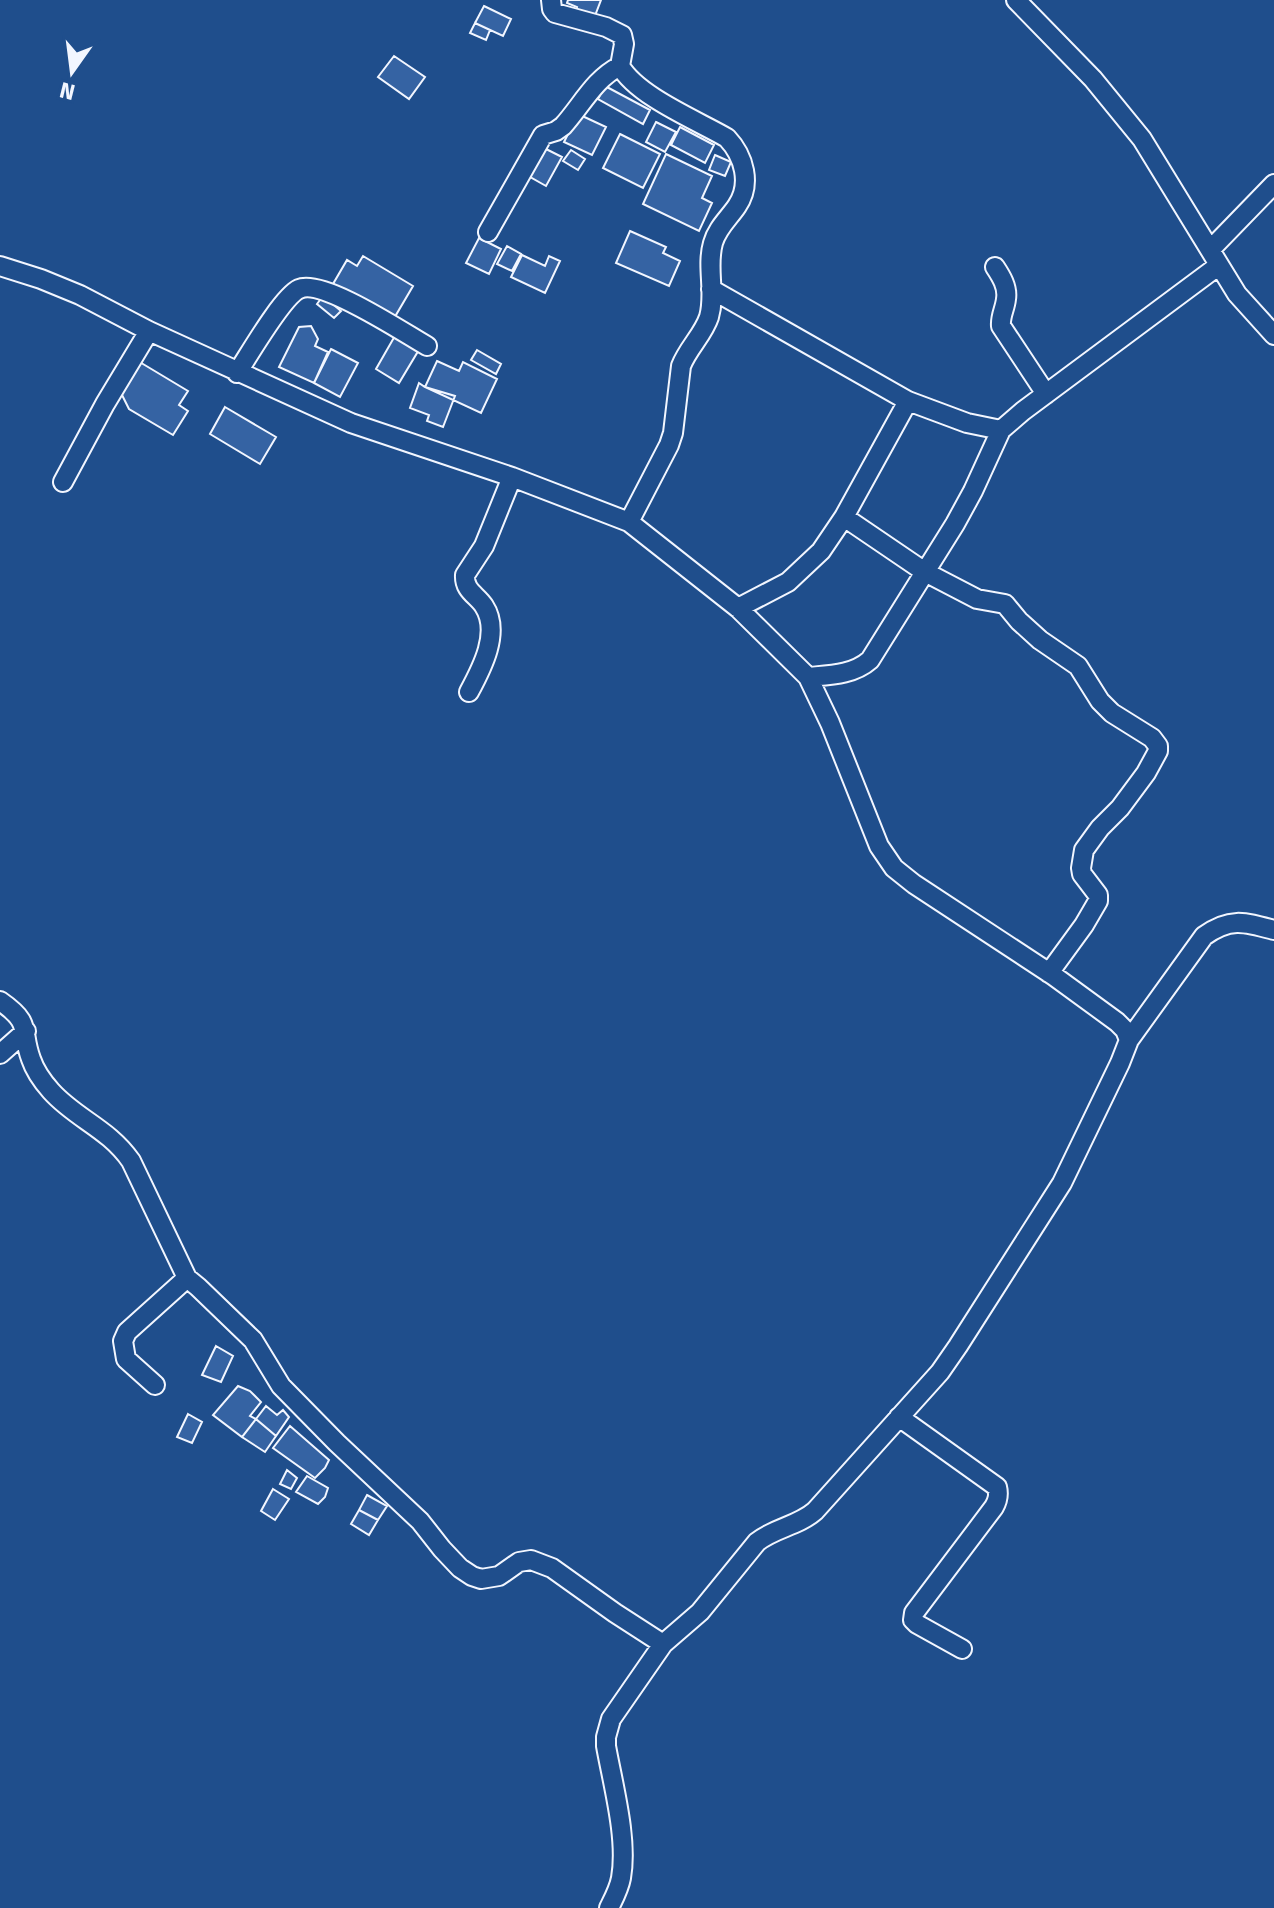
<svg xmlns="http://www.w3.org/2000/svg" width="1274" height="1908" font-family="'Fira Sans',sans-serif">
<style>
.building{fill:#3563a3;stroke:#f2f6ff;stroke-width:2}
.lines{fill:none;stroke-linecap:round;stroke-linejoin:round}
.minor-casing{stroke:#f2f6ff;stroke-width:22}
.minor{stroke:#1f4e8c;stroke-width:18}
</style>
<rect width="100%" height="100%" fill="#1f4e8c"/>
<path class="building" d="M568 0H601L593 21 575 14 577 7 567 3Z
M484 6 511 19 503 36 475 23Z
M475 23 490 30 486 40 470 33Z
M394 56 425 77 409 99 378 77Z
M605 86 650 110 643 124 598 99Z
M578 114 606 127 592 155 564 142Z
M656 122 676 132 665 152 646 142Z
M680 127 714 145 705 163 671 145Z
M620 134 660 154 643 188 603 168Z
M540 146 562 157 546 186 525 174Z
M571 150 585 159 578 170 563 161Z
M666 154 712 176 702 198 712 203 699 231 643 204Z
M715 155 731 162 725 176 709 170Z
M630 231 666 247 663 253 680 261 669 286 616 263Z
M479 238 501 249 489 274 466 263Z
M507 246 521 254 512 271 497 264Z
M522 255 545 266 549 256 560 261 545 293 511 277Z
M363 256 413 286 393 320 333 284 347 260 357 266Z
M323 296 341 311 334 318 317 304Z
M311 326 318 339 315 346 328 352 314 383 279 367 299 327Z
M396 334 420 348 399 383 376 369Z
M331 349 358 363 340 397 314 383Z
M477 350 501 364 496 374 471 360Z
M138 361 188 391 179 405 188 411 173 435 129 409 120 391Z
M437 361 459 371 463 362 497 379 481 413 425 387Z
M419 383 425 387 455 396 443 427 427 421 429 415 410 408Z
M225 407 276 437 260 464 210 434Z
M216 1346 233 1356 221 1382 202 1375Z
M238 1386 250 1391 261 1402 250 1416 256 1419 242 1437 213 1415Z
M266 1406 277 1415 283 1410 289 1417 276 1436 256 1419Z
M188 1414 202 1422 192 1443 177 1437Z
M256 1419 276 1436 265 1452 242 1437Z
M290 1426 329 1460 325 1468 315 1478 273 1448Z
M287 1470 297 1478 291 1489 280 1484Z
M307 1476 328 1488 325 1497 318 1504 296 1492Z
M273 1489 289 1499 275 1520 261 1511Z
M367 1495 387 1506 378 1520 359 1510Z
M359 1510 378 1520 369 1535 351 1524Z"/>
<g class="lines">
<g class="minor-casing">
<path id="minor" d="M551 0 552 9 555 13 606 27 622 35 624 44 620 66C637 96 696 120 727 138 744 156 752 184 737 206 729 218 717 228 713 243 706 267 716 293 709 317 703 335 688 348 681 366L673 433 669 445 629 522
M1016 0 1093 79 1142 139 1237 294 1274 335
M488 232 543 135 556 131 563 126C582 105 594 79 620 66
M1210 250 1274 184
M0 266 41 279 80 295 149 331 351 423 512 477 629 522 738 608 808 677 830 723 879 846 894 868 914 884 1054 976 1117 1022 1125 1030 1129 1040 1120 1063 1062 1183 958 1346 940 1372 815 1511C798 1526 774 1528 757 1542L700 1612 663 1644 611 1719 606 1737V1746C613 1785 628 1839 621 1878 619 1889 614 1898 609 1908
M995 267C1001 276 1008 287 1006 299 1005 309 1000 316 1001 326L1046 394
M711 289 908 401 967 423 1001 430
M237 373C249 355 282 297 299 289 322 278 404 333 427 346
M63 482 105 404 149 331
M844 517 925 572 977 599 1005 604 1019 621 1040 640 1078 666 1100 701 1112 713 1152 738 1158 746V751L1146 773 1120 808 1100 828 1084 850 1081 868 1082 874 1098 895V901L1084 925 1049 973
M738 608 788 582 821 551 844 517 908 401
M808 677C830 675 853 675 870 660L955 524 973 491 1001 430 1023 411 1218 266
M469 692C482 668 501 632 484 606 477 595 464 591 465 575L484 546 512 477
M0 1001C33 1024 20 1029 31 1059 35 1071 43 1082 51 1091 76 1119 108 1128 131 1161L187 1278 198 1287 253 1340 281 1386 337 1443 420 1521 442 1549 460 1568 472 1576 481 1579 499 1576 519 1562 531 1560 552 1568 615 1613 663 1644
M1129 1040 1204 936C1230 917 1245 922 1274 930
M0 1054 26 1031
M155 1385 126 1359 123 1341 127 1332 187 1278
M899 1417 997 1487C999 1495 998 1500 994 1507L914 1613 913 1620 917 1624 962 1649"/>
</g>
<use href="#minor" class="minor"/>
</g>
<g transform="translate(72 72) rotate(194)" stroke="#1f4e8c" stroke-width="6" paint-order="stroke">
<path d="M0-6L14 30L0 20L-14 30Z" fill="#f2f6ff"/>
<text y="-12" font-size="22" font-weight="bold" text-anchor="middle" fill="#f2f6ff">N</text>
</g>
</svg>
